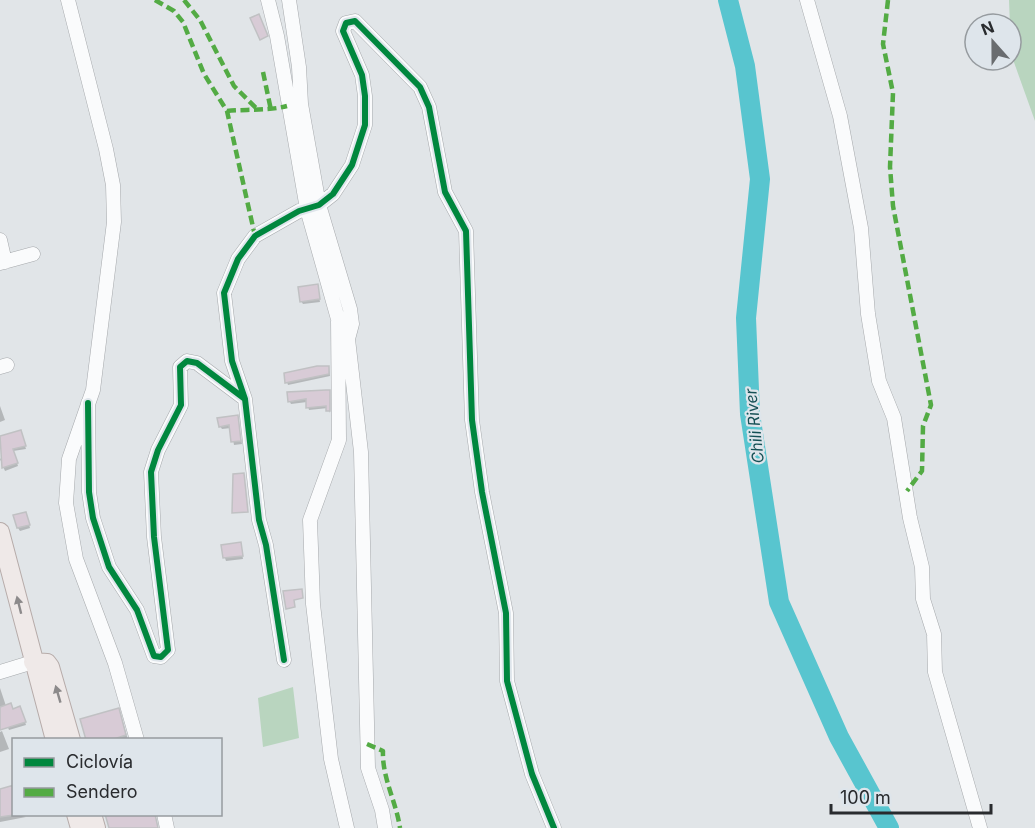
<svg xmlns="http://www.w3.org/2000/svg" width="1035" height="828" font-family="Inter,sans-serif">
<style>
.green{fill:#b9d5bf}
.shadow{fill:#0003}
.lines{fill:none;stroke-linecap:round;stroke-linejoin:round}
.river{stroke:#58c5cf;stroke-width:20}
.building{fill:#d8cbd6;stroke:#c0c1c3;stroke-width:1.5}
.minor-casing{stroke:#a6a9ac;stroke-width:15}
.major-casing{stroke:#b6aba9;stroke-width:20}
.minor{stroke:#fafbfc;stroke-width:14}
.major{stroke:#efe9e8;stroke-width:18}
.quiet{stroke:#53ab44;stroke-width:4.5;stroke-dasharray:9 4.5;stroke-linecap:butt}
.cycleway-casing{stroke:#dee5eb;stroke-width:10}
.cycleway{stroke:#00873e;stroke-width:6}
.oneway{fill:#8c8a8b}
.labels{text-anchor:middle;stroke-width:4.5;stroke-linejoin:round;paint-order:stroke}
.water-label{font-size:16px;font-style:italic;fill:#155055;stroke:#dee5eb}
</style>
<rect width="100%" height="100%" fill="#e1e5e8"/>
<path class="green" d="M1009 0H1035V121L1011 54Z
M293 687 299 738 263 747 258 698Z"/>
<path class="shadow" d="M317 286 320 302 303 304 301 301Z
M329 367 330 376 288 385 287 382Z
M329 392 330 413 328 408 309 410 307 402 291 404 290 402Z
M0 406 5 420 0 422Z
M237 416 242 444 234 445 231 428 222 429 220 426Z
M20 431 26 449 13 451 18 466 5 471 0 459 4 456 0 437Z
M26 514 30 528 20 531 18 528Z
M241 547 243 559 226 561 225 558Z
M0 688 6 706 13 710H21L26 725 9 730 0 709Z
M121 715 128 740H87Z
M2 731 9 749 0 752V732Z
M0 790 14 814 26 817 0 822Z"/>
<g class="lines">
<path class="river" d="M728 0 745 66 760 179 746 318 750 414 779 602 839 737 889 828"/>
</g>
<path class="building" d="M259 14 268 36 260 40 250 18Z
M318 284 320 299 300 302 298 287Z
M317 366H329V374L285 383 284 373Z
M326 390H330V411H326V406L306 408V399L288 402 287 392Z
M238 415 241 441 231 442 229 425 219 427 217 418Z
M21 430 26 446 13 449 18 463 2 468 0 436Z
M244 473 248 512 232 513 233 474Z
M26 512 30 525 17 528 13 515Z
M241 542 243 556 223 558 221 545Z
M302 589 303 598 294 600 295 607 286 609 283 591Z
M11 703 13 709 20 706 26 722 0 730V707Z
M119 708 126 735 111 740H86L80 719Z
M14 785V815L0 817V789Z
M105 814H155L158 828H109Z"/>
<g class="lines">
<g class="minor-casing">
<path id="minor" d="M68 0 106 149 113 185 114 222 93 390 69 459 66 503 76 559 115 663 137 740
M268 0 277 36 307 209 338 319 339 440 310 520 313 604 331 759 347 828
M289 0 299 67 301 104 319 205 350 309 352 324 348 339 361 452 368 768 382 810 385 828
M807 0 840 116 861 228 868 314 879 381 894 418 910 518 922 567 923 599 934 634 935 672 980 828
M0 240 5 262
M0 263 33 254
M0 367 7 365
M245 399 232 361 224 293 238 259 255 236 299 211 319 205 333 194 352 165 365 125V96L362 75 343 31 346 23 355 21 420 87 429 107 445 192 466 231 472 420 482 492 506 613 507 681 532 774 554 828
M88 403 89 492 93 518 109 567 137 610 154 656 161 657 168 650 154 537 151 472 158 450 181 405 180 367 187 361 197 363 245 399 259 520 266 545 284 660
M0 672 33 662
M164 814 167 828"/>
</g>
<g class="major-casing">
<path id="major" d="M0 532 55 740
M33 662 47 663 50 667 71 740
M76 814 80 828
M92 814 96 828"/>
</g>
<use href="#minor" class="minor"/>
<use href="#major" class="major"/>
<path class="quiet" d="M155 0 174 11 183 22 204 74 227 111 255 236
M184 0 200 20 234 86 256 108
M888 0 883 44 893 93 890 167 893 206 931 405 923 426 922 471 907 491
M263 72 271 110
M227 111C247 109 268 111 287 106
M367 744 383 751C382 778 396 801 400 828"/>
<g class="cycleway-casing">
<path id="cycleway" d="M245 399 232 361 224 293 238 259 255 236 299 211 319 205 333 194 352 165 365 125V96L362 75 343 31 346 23 355 21 420 87 429 107 445 192 466 231 472 420 482 492 506 613 507 681 532 774 554 828
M88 403 89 492 93 518 109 567 137 610 154 656 161 657 168 650 154 537 151 472 158 450 181 405 180 367 187 361 197 363 245 399 259 520 266 545 284 660"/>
</g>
<use href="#cycleway" class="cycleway"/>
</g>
<defs><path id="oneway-solid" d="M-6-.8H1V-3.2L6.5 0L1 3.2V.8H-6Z" transform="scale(1.5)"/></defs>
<g class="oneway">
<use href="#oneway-solid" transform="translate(19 605) rotate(-104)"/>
<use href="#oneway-solid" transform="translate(58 694) rotate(-106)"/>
</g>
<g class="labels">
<g class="water-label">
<text transform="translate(754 426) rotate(-96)" y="6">Chili River</text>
</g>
</g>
<rect x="12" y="738" width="210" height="78" fill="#dee5eb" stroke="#969b9f" stroke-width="1.5"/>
<rect x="24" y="758" width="30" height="9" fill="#00873e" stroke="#969b9f" stroke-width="1.5"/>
<text x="66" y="768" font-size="18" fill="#292b2e">Ciclovía</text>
<rect x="24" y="788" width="30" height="9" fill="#53ab44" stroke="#969b9f" stroke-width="1.5"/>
<text x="66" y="798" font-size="18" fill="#292b2e">Sendero</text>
<g transform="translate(993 42) rotate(339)"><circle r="28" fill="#dee5eb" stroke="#969b9f" stroke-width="1.5"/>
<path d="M0-4.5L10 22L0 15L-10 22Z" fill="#696c6f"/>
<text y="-9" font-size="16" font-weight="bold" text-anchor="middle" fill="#292b2e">N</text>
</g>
<path d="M831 804v9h160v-9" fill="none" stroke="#292b2e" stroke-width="3"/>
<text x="840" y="804" font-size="18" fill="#292b2e" stroke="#dee5eb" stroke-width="4.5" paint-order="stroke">100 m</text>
</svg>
